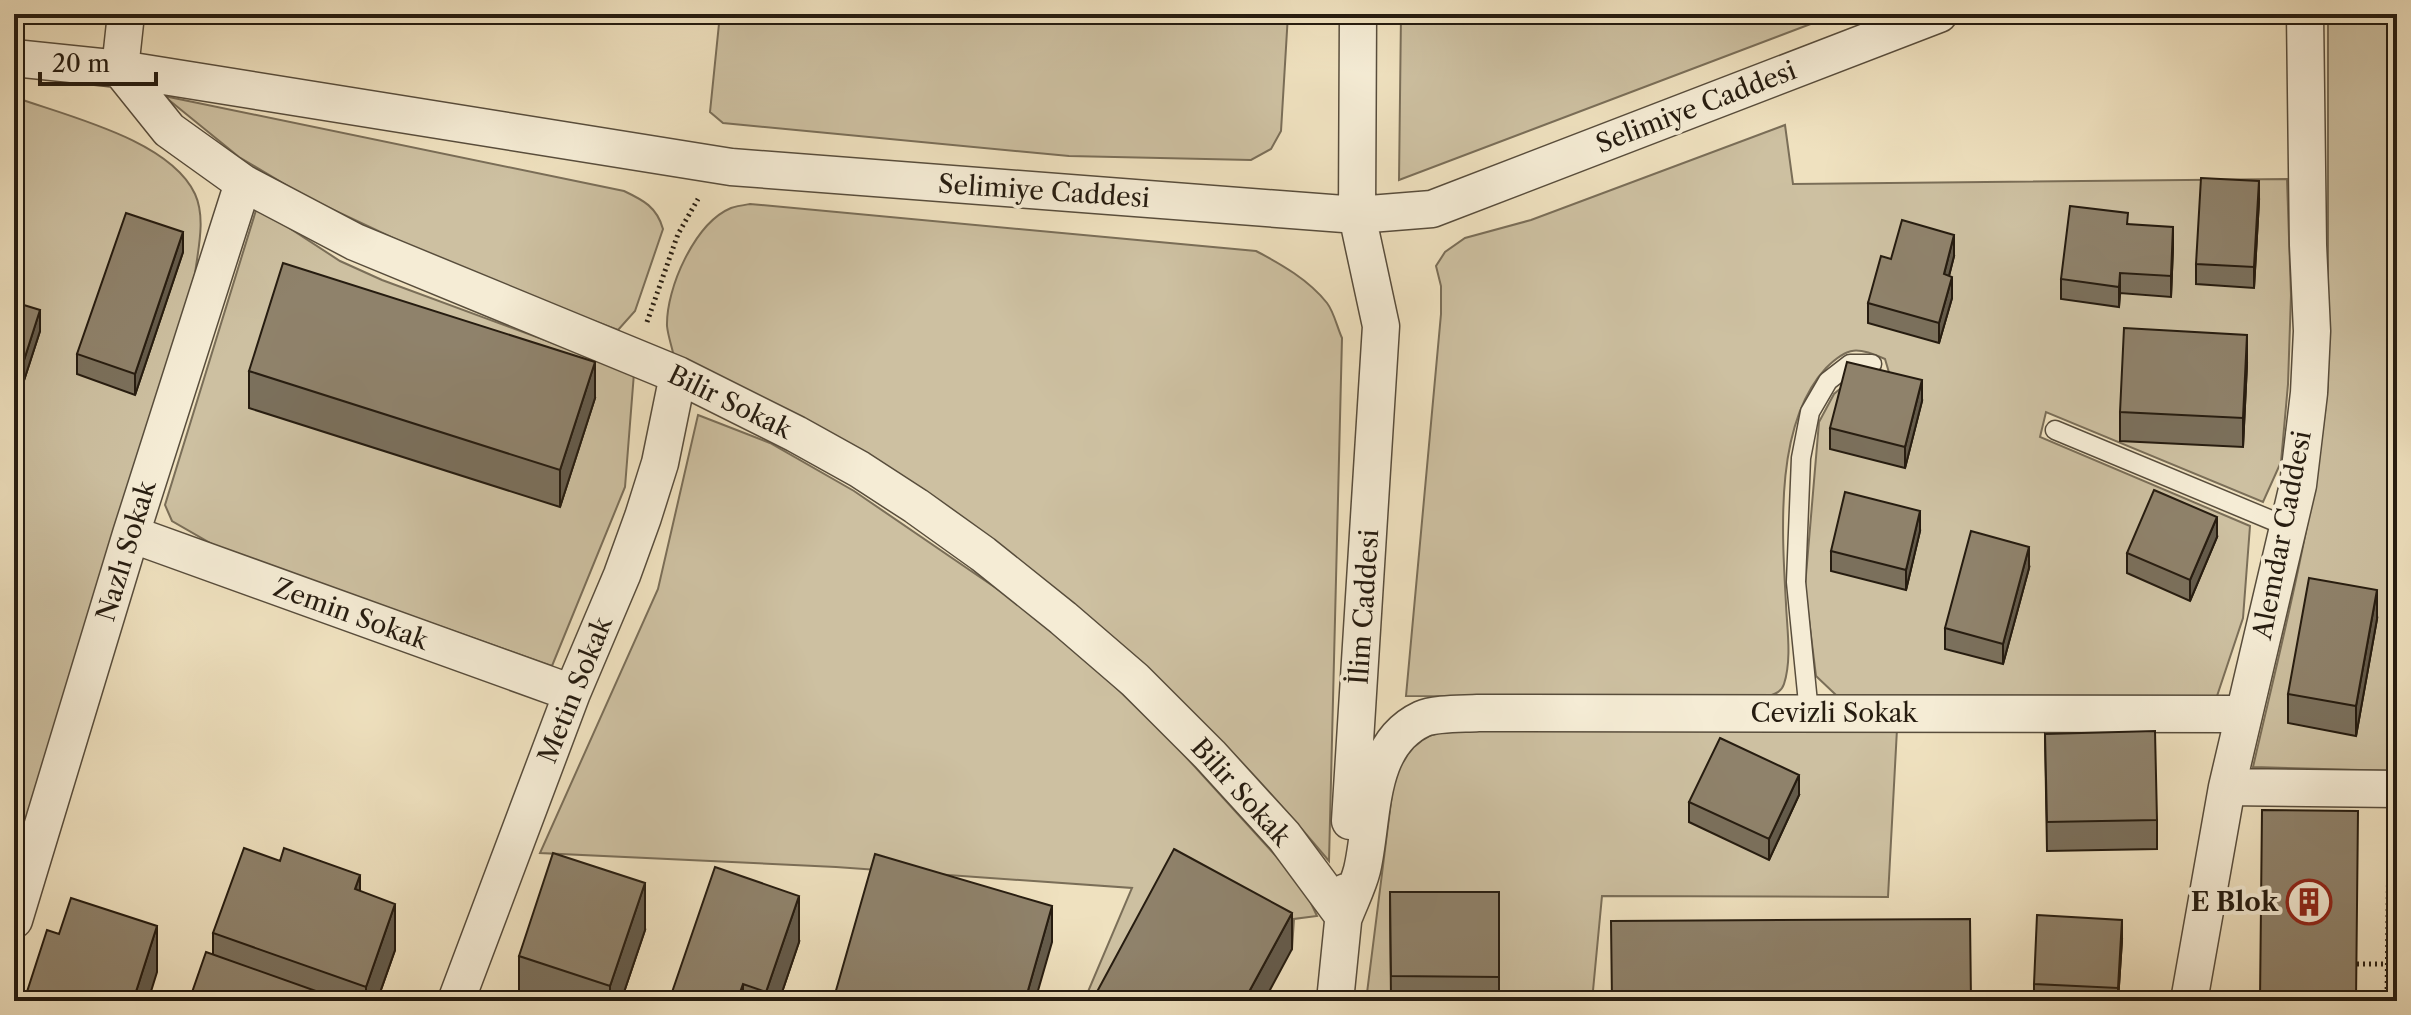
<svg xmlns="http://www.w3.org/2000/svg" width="2411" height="1015" font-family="'Libre Caslon Text',serif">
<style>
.green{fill:#cdc0a1;stroke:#7a6e58;stroke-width:2}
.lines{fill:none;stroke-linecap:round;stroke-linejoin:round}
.service-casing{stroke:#584d3c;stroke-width:21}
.minor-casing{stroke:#584d3c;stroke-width:39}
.path{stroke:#261c10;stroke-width:5;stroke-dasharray:2 4;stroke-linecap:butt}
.service{stroke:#f5ecd5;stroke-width:18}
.minor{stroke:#f5ecd5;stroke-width:36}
.wall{fill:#7b705c;stroke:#261c10;stroke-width:2}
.shaded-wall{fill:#645b4b;stroke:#261c10;stroke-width:2}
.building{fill:#8f826b;stroke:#261c10;stroke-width:2}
.labels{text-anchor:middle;stroke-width:8;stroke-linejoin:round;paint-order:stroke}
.street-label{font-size:26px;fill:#261c10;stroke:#f5ecd5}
.poi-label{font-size:26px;font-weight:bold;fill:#261c10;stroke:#f5ecd5;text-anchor:end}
</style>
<rect width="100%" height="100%" fill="#efe1bf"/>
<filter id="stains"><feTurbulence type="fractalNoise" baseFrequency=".0025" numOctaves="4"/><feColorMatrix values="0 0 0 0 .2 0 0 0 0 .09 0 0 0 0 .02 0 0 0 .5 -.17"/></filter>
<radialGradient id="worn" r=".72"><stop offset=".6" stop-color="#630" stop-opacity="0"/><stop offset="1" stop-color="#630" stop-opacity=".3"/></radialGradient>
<path class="green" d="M720 14H1288L1281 131 1271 149 1251 160 1069 156 723 123 710 112Z
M1401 14H1837L1399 180Z
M2328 14H2397V771L2253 767C2282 641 2315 515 2328 385Z
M164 96 624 191C643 200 657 207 663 229L635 311 618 330 470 274 308 198 239 157Z
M14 97C67 116 170 140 195 194 206 218 198 249 195 274L14 861Z
M1785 125 1793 184 2287 179 2291 295 2288 384 2281 462 2263 502 2046 412 2040 437 2250 526 2243 618 2217 696 1836 695 1816 676 1805 587 1819 422 1834 394 1847 383 1890 376 1885 359C1858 347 1848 346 1826 368 1774 424 1782 532 1786 604 1787 629 1792 659 1784 684 1781 693 1774 694 1766 697L1406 696 1441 314V286L1436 266 1445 252 1465 238 1531 220Z
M750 204 1256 251C1281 264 1309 280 1327 303 1334 312 1337 327 1342 338L1329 861C1274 795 1217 733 1153 675L674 357C672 347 668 336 667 326 666 288 695 223 731 208 737 206 744 205 750 204Z
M257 207 340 261 382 280 634 373 625 487 552 666 219 548 172 521 165 505Z
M698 415 770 443 854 491 1012 599 1096 668 1176 746 1303 886 1317 916 1294 919 1292 949 1174 886 1111 1001H1084L1132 888 836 867 540 853 658 589Z
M1897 729 1888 897 1602 896 1592 1001H1366L1394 778C1410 747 1412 737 1449 731Z"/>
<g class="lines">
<g class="service-casing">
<path id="service" d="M2055 430 2288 527
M1809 713 1796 582 1801 458 1810 412 1828 381 1850 364H1872"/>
</g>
<g class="minor-casing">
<path id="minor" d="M126 14 120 69 731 167 1357 215 1432 209 1939 14
M14 58 120 69 169 130 243 183 355 242 678 375 796 434 859 469 916 506 983 554 1063 618 1135 680 1210 755 1284 836 1344 917
M131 534 572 693
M2227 787 2397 789
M1350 821 1381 326 1357 215 1358 14
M1344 917C1350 901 1358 886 1362 870 1374 820 1366 745 1422 719 1435 713 1463 714 1478 713L2244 714
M14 920 131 534 243 183
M456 1001 572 693 622 575 643 517 660 463 678 375
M1335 1001 1346 892
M2189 1001 2227 787 2298 485 2309 393 2312 331 2308 245 2305 14"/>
</g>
<path class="path" d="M647 322 678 234 698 199
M2357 964H2387
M2387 1001 2389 841H2397"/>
<use href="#service" class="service"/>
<use href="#minor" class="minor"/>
</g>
<path class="wall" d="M2259 201 2254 288 2196 284V264Z
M2128 224 2173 247 2171 297 2120 293 2119 307 2061 299V279Z
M183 252 135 395 77 374V354Z
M1954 256 1949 276 1952 298 1939 343 1868 323V303L1891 259Z
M14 302 40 331 17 402 14 401Z
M2247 364 2243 447 2120 441V412Z
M249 371 595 398 560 507 249 408Z
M1922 401 1905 468 1830 449V428Z
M1920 531 1906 590 1831 571V551Z
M2217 537 2190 601 2127 573V553Z
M2029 568 2003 664 1945 649V628Z
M2377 619 2356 736 2288 723V694Z
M2045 734 2157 820V849L2047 851Z
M1799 795 1769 860 1689 822V802Z
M360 891 395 950 377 1001H189L213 955V933Z
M1390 892H1499V1001H1391Z
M645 930 621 1001H519V956Z
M2122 940 2118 1001H2034V984Z
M799 942 779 1001H669Z"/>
<path class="shaded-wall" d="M2259 181V201L2254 288V267Z
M2173 227V247L2171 297V276Z
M183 232V252L135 395V374Z
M1954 235V256L1944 295V274Z
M2120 273V293L2119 307V287Z
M1952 277V298L1939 343V323Z
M40 310V331L17 402V382Z
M2247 335V364L2243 447V418Z
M595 362V398L560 507V470Z
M1922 380V401L1905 468V447Z
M1920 511V531L1906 590V570Z
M2217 517V537L2190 601V580Z
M2029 547V568L2003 664V644Z
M2377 590V619L2356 736V706Z
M1799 775V795L1769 860V839Z
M360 875V922L355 889Z
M645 883V930L621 1001H610V986Z
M799 896V942L779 1001H766V992Z
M395 904V950L377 1001H366V987Z
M1052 906V942L1035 1001H1025Z
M1292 913V949L1264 1001H1244Z
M2122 920V940L2118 1001V988Z
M157 926V972L148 1001H133Z
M743 984V1001H737Z"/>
<path class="building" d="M2201 178 2259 181 2254 267 2196 264Z
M2070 206 2128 213 2127 224 2173 227 2171 276 2120 273 2119 287 2061 279Z
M126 213 183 232 135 374 77 354Z
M1902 220 1954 235 1944 274 1952 277 1939 323 1868 303 1881 256 1891 259Z
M283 263 595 362 560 470 249 371Z
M14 302 40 310 17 382 14 381Z
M2124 328 2247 335 2243 418 2120 412Z
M1847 362 1922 380 1905 447 1830 428Z
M2154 490 2217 517 2190 580 2127 553Z
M1845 492 1920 511 1906 570 1831 551Z
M1971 531 2029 547 2003 644 1945 628Z
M2309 578 2377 590 2356 706 2288 694Z
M2155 731 2157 820 2047 822 2045 734Z
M1720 738 1799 775 1769 839 1689 802Z
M2262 810 2358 811 2356 1001H2260Z
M244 848 280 861 284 848 360 875 355 889 395 904 366 987 213 933Z
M1174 849 1292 913 1244 1001H1092Z
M553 853 645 883 610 986 519 956Z
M875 854 1052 906 1025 1001H833Z
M715 867 799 896 766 992 743 984 737 1001H669Z
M1390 892H1499V977L1391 976Z
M71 898 157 926 133 1001H24L47 930 59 934Z
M2037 915 2122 920 2118 988 2034 984Z
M1970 919 1971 1001H1612L1611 921Z
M206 952 344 1001H189Z"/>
<defs>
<g id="building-ring" transform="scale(2.3)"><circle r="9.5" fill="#f5ecd5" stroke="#8f2418" stroke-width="1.5"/><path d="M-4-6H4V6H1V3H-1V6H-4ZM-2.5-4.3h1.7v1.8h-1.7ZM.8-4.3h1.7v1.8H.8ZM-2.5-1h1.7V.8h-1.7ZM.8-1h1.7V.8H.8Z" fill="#8f2418"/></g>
</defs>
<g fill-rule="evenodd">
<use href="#building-ring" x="2309" y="902"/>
</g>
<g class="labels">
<g class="street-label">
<text transform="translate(1696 107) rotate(-21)" y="9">Selimiye Caddesi</text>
<text transform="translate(1044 191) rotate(4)" y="9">Selimiye Caddesi</text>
<text transform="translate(730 402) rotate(26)" y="9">Bilir Sokak</text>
<text transform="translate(2282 535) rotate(-79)" y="9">Alemdar Caddesi</text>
<text transform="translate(126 551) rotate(-73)" y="9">Nazlı Sokak</text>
<text transform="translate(1364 607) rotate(-86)" y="9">İlim Caddesi</text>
<text transform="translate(351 614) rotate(20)" y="9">Zemin Sokak</text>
<text transform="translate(575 690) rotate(-68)" y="9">Metin Sokak</text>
<text x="1834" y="722">Cevizli Sokak</text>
<text transform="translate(1241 792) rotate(48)" y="9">Bilir Sokak</text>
</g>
<g class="poi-label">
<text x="2278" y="911">E Blok</text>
</g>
</g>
<rect width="2411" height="1015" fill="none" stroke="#efe1bf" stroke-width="48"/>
<rect x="16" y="16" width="2379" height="983" fill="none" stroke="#261c10" stroke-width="4"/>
<rect x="24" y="24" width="2363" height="967" fill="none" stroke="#261c10" stroke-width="2"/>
<path d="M40 72v12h116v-12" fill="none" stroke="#261c10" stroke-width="4"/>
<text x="52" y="72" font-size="24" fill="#261c10" stroke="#f5ecd5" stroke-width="6" paint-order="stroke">20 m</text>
<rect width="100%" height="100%" filter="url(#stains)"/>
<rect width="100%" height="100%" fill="url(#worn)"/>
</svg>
